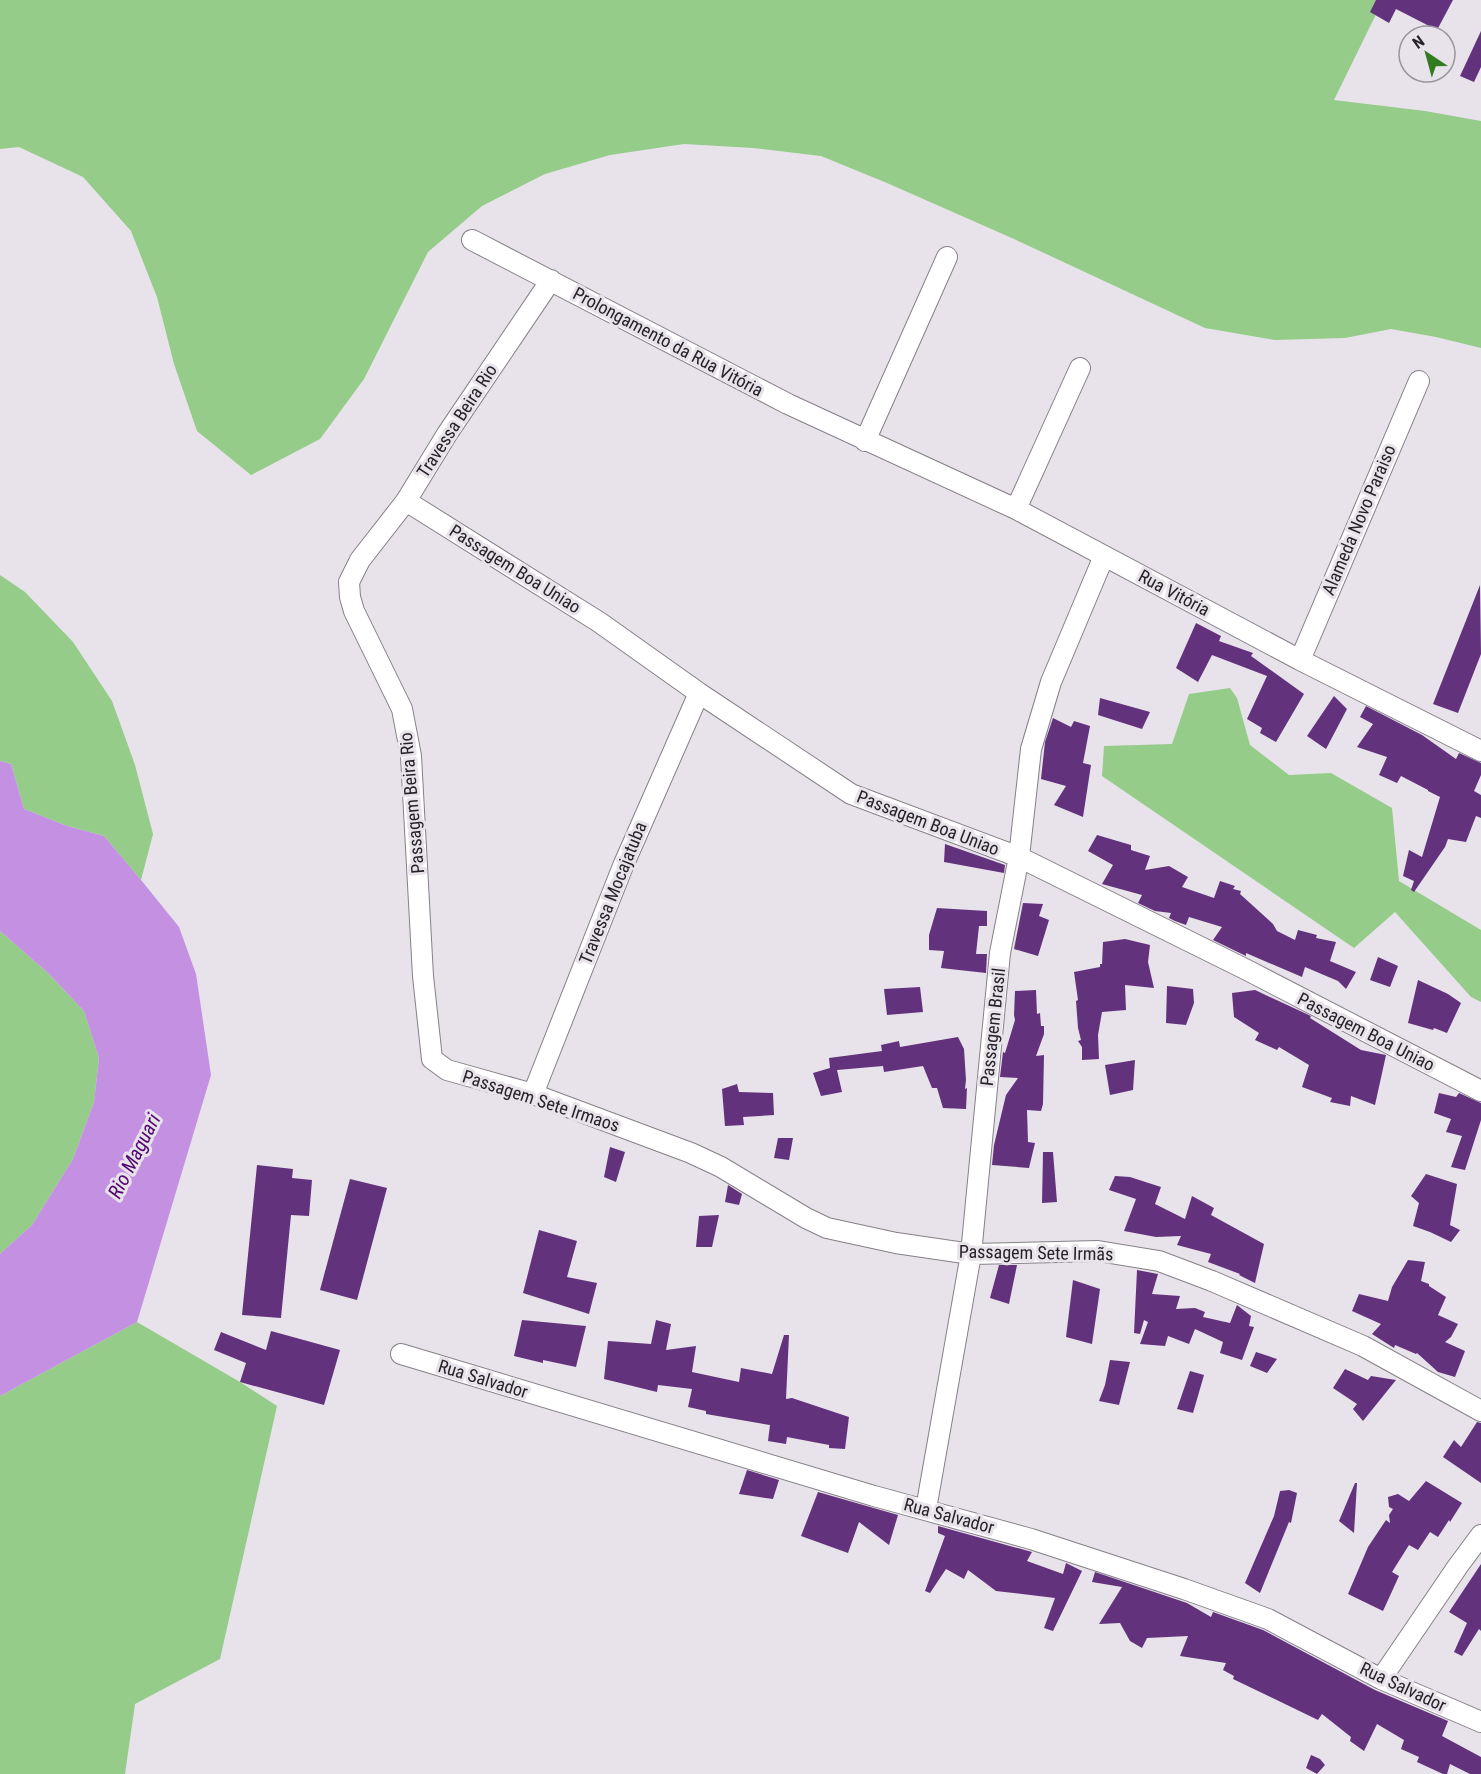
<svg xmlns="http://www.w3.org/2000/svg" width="1481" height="1774" font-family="'Roboto Condensed',sans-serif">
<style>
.green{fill:#95cc89}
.water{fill:#c490e2}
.building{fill:#63327d}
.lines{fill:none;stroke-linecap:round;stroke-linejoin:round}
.street-casing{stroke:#858088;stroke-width:22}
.street{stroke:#fff;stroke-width:20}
.labels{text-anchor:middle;stroke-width:6;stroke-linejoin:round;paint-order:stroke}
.street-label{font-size:18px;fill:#252326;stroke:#e8e2eb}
.water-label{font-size:20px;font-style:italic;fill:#50066e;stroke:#e8e2eb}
</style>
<rect width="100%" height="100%" fill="#e8e2eb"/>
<path class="green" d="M0 0H1383L1334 100 1425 111 1481 121V348L1436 337 1391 329 1345 338 1275 340 1205 328 1014 239 887 183 821 156 753 148 684 144 610 155 545 174 482 206 428 252 364 379 320 439 251 475 197 431 174 364 157 297 131 231 83 177 19 147 0 149Z
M0 575 25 592 73 642 112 701 135 765 153 834 141 880 104 836 67 826 24 809 11 764 0 761Z
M1230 688 1237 698 1250 745 1289 775 1331 773 1392 808 1399 881 1481 930V1002L1471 997 1395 912 1354 948 1102 776 1104 746 1172 744 1189 694Z
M0 931 48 973 84 1011 99 1058 94 1102 73 1159 32 1225 0 1254Z
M137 1322 240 1382 277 1406 220 1659 135 1704 125 1774H0V1396Z"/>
<path class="water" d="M0 761 11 764 24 809 67 826 104 836 141 880 179 927 196 974 211 1075 137 1322 0 1396V1254L32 1225 73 1159 94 1102 99 1058 84 1011 48 973 0 931Z"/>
<path class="building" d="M1376 0H1453L1437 30 1396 9 1389 23 1370 12Z
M1481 31V67L1474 82 1460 76Z
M1480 585 1481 654 1458 713 1433 704Z
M1196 623 1221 636 1219 641 1253 653 1251 656 1304 694 1276 742 1260 733 1262 728 1247 719 1267 676 1212 655 1198 682 1176 668Z
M1334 696 1347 709 1326 749 1307 736Z
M1100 698 1150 712 1142 729 1098 715Z
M1366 706 1422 735 1456 759 1459 753 1481 763V775L1474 791 1481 795V818L1476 816 1466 842 1448 839 1445 847 1414 892 1411 890 1414 881 1403 876 1409 850 1422 857 1440 797 1428 791V790L1401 776 1397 783 1379 775 1387 757 1357 747 1373 724 1360 717Z
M1053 718 1071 727 1074 721 1090 726 1083 763 1091 765 1083 817 1054 805 1066 786 1041 779 1045 742Z
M1097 835 1131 845V850L1150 856 1145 870 1169 866 1188 877 1182 887 1214 898 1220 881 1235 886 1233 889 1241 891 1240 894 1273 924 1277 931 1295 940 1298 930 1317 935 1316 938 1336 942 1330 961 1356 972 1346 989 1338 981 1305 967 1302 977 1246 953V956L1213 940 1222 927 1189 917 1186 925 1175 921 1169 918 1171 913 1155 911 1138 903 1142 895 1102 884 1113 865 1088 851Z
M945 844 1005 865 1004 873 944 862Z
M1023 903 1043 904 1039 916 1049 920 1038 956 1014 949Z
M937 908 987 911V926H979L976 954H987L986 973 941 968 944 951 929 950V935Z
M1125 939 1150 945 1148 962 1154 988 1125 985 1126 1010 1102 1012 1098 1035 1099 1059 1082 1060V1047L1078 1041 1081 1040 1078 1028 1076 1001 1078 1000 1074 972 1100 967V964H1102L1103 942Z
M1378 957 1398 966 1390 987 1370 980Z
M1418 980 1448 994 1461 1003 1447 1033 1434 1028 1433 1030 1408 1023Z
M1167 986 1193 989 1194 1003 1186 1025 1166 1023Z
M920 987 923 1012 887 1015 884 989Z
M1036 990 1037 1014 1040 1013 1041 1026H1044V1034L1036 1056 1044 1055 1043 1104 1041 1111 1027 1110 1028 1142 1035 1143 1029 1168 992 1165 994 1145 1006 1095 1018 1078 1000 1077 1003 1052 1005 1053 1015 1020 1014 1015 1015 991Z
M1255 990 1311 1016 1310 1018 1361 1050 1386 1055 1375 1105 1351 1096 1350 1106 1330 1102 1332 1098 1302 1087 1309 1065 1279 1047 1277 1050 1255 1040 1259 1033 1234 1017 1232 993Z
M958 1037 964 1049 966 1080 965 1089 967 1088 966 1109 943 1108 937 1088H932L923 1066 884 1072 883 1066 837 1070 842 1092 821 1096 813 1073 830 1068 829 1058 882 1051 881 1045 899 1041 900 1047Z
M1135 1060 1133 1090 1110 1095 1105 1065Z
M737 1084 739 1092 773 1093 774 1115 743 1117 744 1125 725 1126 722 1089Z
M1439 1093 1456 1097 1459 1093 1481 1103V1120L1465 1170 1451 1167 1462 1136 1446 1132 1451 1119 1434 1113Z
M778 1138H793L789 1160 774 1158Z
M610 1147 625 1152 616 1182 604 1177Z
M1043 1152H1053L1057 1202 1042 1203Z
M257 1165 293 1169 292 1178 312 1180 309 1216 291 1215 281 1318 242 1315Z
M1426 1174 1457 1184 1450 1225 1460 1230 1451 1242 1430 1232 1413 1226 1419 1203 1411 1196Z
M1115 1176 1130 1177 1161 1187 1155 1204 1185 1219 1192 1196 1214 1208 1211 1215 1264 1244 1255 1283 1239 1275 1240 1274 1208 1262 1211 1254 1177 1245 1181 1236 1156 1237 1124 1231 1136 1199 1109 1190Z
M350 1179 387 1188 357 1300 320 1290Z
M728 1185 742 1194 739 1205 725 1202Z
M719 1215 712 1247H696L699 1216Z
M539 1230 577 1241 567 1277 597 1283 589 1314 523 1293Z
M1408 1260 1425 1262 1421 1281 1429 1284V1286L1446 1297 1438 1315 1458 1324 1451 1337 1445 1342 1465 1351 1455 1377 1438 1372 1417 1353 1416 1354 1395 1345 1394 1348 1372 1334 1381 1324 1352 1311 1359 1294 1388 1301 1392 1287Z
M999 1265H1017L1009 1304 990 1298Z
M1137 1270 1158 1274 1152 1294 1180 1296 1176 1309 1195 1308 1205 1312 1203 1317 1230 1323 1237 1305 1251 1316 1249 1326 1254 1327 1242 1360 1220 1353 1223 1342 1195 1329 1189 1344 1168 1336 1165 1346 1140 1344 1148 1322 1144 1320 1140 1334 1134 1333Z
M1073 1280 1100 1289 1092 1344 1066 1337Z
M522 1320 586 1326 576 1367 543 1360V1363L514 1356Z
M656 1320 671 1324 666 1350 696 1346 692 1372 739 1382 741 1368 772 1374 784 1335H789L786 1399 792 1398 849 1417 845 1449 829 1448V1445L787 1437 786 1444 768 1441 770 1425 706 1414V1411L688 1407 692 1389 658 1385 657 1392 604 1379 608 1341 651 1344Z
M271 1331 340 1350 324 1405 240 1382 246 1363 214 1350 221 1332 266 1350Z
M1256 1352 1277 1359 1267 1373 1250 1366Z
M1110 1360 1130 1362 1119 1405 1099 1401 1105 1385Z
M1345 1369 1368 1380 1371 1376 1396 1380 1363 1421 1353 1409 1357 1404 1333 1388Z
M1190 1371 1204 1375 1193 1413 1177 1409Z
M1477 1422 1481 1423V1483L1443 1457 1454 1440 1461 1447Z
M747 1470 779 1480 773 1499 739 1494Z
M1426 1481 1462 1503 1450 1522 1449 1520 1438 1537 1430 1532 1418 1550 1409 1545 1392 1572 1399 1576 1383 1611 1348 1594 1368 1547 1386 1520 1390 1523 1389 1515 1393 1509 1389 1507 1388 1497 1398 1494 1409 1501Z
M1355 1483H1357L1354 1533 1339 1521Z
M1289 1490 1297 1493 1291 1523 1289 1522 1260 1593 1245 1583 1274 1516 1280 1491Z
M818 1492 898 1515 889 1545 859 1522 848 1553 801 1536Z
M938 1526 1032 1552 1027 1561 1063 1574 1066 1563 1082 1571 1053 1631 1044 1628 1055 1598 996 1591 968 1570 964 1579 946 1569 930 1593 925 1591 945 1536 938 1533Z
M1481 1564V1631L1479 1629 1462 1656 1454 1652 1467 1623 1449 1612Z
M1095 1572 1187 1603 1211 1617 1213 1612 1263 1630 1375 1690 1448 1721 1442 1736 1481 1757V1774H1470L1450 1764 1447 1774H1443L1417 1762 1419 1757 1401 1749 1404 1740 1377 1724 1364 1751 1350 1741 1351 1737 1322 1714 1318 1720 1233 1679 1234 1676 1223 1670 1226 1663 1180 1656 1188 1636 1147 1638 1142 1648 1130 1641 1120 1623 1099 1624 1122 1587 1092 1582Z
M1311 1755 1320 1759 1325 1765 1317 1774 1306 1768Z"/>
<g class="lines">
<g class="street-casing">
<path id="street" d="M472 240 788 404 1016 509 1300 660 1481 751
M551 280 447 434 406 501 360 560 349 582 350 597 354 611 402 709 411 756 423 976 432 1059 447 1070 533 1094 691 1153 721 1167 806 1218 827 1228 896 1243 971 1254 1098 1251 1159 1261 1212 1281 1363 1346 1481 1411
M865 441 947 257
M406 501 599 622 699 693 851 794 1019 857 1247 970 1481 1091
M1016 509 1080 368
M1300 660 1419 381
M533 1094 623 866 699 693
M401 1354 874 1496 1031 1539 1184 1589 1268 1619 1381 1679 1481 1722
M926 1509 971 1254 1000 953 1019 857 1031 749 1051 682 1104 556
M1381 1679 1458 1566 1481 1535"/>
</g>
<use href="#street" class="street"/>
</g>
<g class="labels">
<g class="street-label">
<text transform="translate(668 342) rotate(28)" y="6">Prolongamento da Rua Vitória</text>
<text transform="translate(457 421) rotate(-57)" y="6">Travessa Beira Rio</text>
<text transform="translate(1359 520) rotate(-67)" y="6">Alameda Novo Paraiso</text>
<text transform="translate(515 569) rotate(32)" y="6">Passagem Boa Uniao</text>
<text transform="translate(1174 593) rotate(28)" y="6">Rua Vitória</text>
<text transform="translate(412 803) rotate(-95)" y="6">Passagem Beira Rio</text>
<text transform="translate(928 823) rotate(21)" y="6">Passagem Boa Uniao</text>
<text transform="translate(613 893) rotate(-68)" y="6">Travessa Mocajatuba</text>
<text transform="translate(993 1027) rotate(-84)" y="6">Passagem Brasil</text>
<text transform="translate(1366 1032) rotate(27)" y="6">Passagem Boa Uniao</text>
<text transform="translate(541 1101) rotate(18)" y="6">Passagem Sete Irmaos</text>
<text transform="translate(1036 1253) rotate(1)" y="6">Passagem Sete Irmãs</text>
<text transform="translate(483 1379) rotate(17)" y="6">Rua Salvador</text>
<text transform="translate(949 1516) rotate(15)" y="6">Rua Salvador</text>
<text transform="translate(1403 1687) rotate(25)" y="6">Rua Salvador</text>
</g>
<g class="water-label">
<text transform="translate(134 1156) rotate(-63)" y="7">Rio Maguari</text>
</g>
</g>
<g transform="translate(1427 54) rotate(324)"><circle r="28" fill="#e8e2eb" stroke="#9a969c" stroke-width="1.5"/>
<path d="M0-4.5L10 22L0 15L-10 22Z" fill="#337b20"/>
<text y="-9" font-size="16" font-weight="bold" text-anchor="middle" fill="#252326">N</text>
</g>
</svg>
